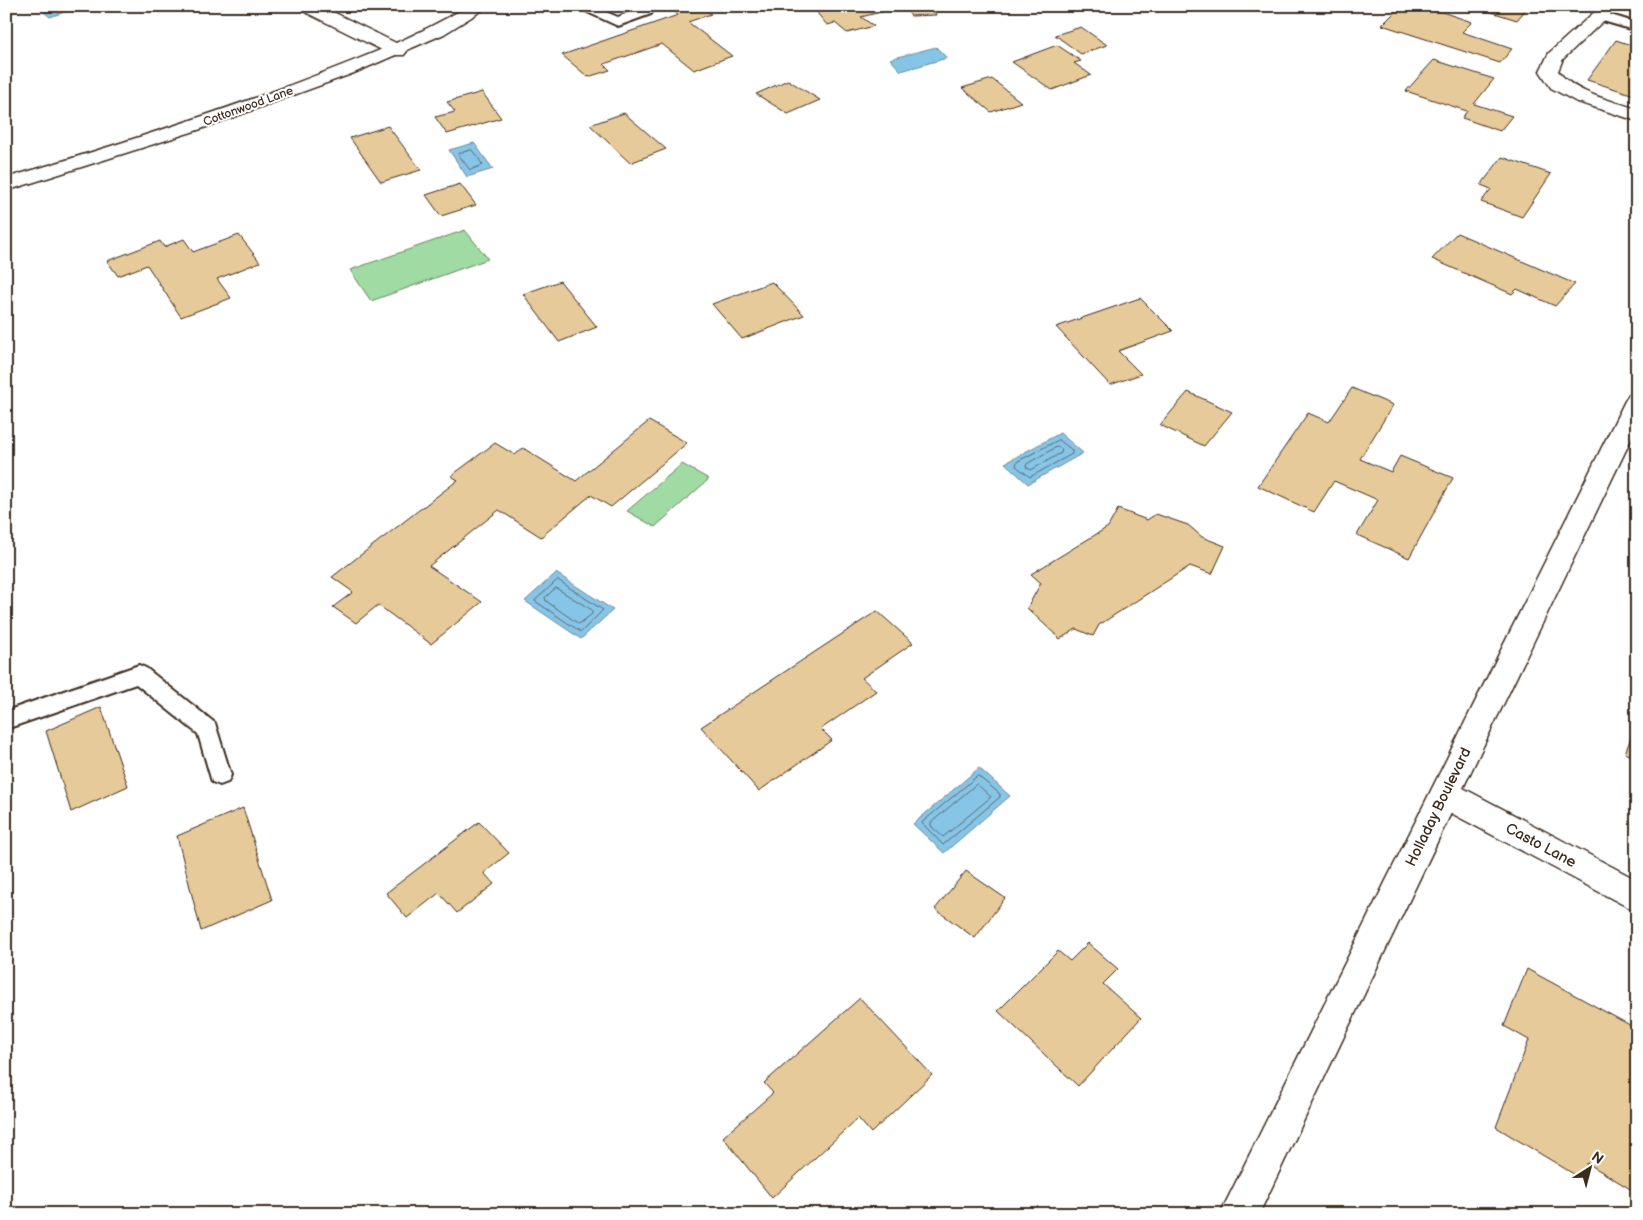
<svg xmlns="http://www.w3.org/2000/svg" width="1643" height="1220" font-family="'Balsamiq Sans',sans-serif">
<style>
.green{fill:#9fdba2;stroke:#6d8260}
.water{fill:#87c5e7;stroke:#698797}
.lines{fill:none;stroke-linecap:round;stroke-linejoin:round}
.shore{stroke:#59686e;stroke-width:1}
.building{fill:#e6ca9a;stroke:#3b2a1e}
.lane-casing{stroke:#3b2a1e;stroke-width:4}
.street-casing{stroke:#3b2a1e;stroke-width:3}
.secondary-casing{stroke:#3b2a1e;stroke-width:3}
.lane{fill:#fff;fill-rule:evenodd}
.street{fill:#fff;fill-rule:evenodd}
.secondary{fill:#fff;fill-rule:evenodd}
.labels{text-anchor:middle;stroke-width:4;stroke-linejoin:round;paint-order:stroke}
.far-street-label{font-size:12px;fill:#3b2a1e;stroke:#fff}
.street-label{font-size:15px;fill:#3b2a1e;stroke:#fff}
</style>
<rect width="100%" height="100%" fill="#fff"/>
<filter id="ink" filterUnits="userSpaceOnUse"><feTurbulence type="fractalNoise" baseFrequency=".02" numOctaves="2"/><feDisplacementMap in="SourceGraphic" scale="10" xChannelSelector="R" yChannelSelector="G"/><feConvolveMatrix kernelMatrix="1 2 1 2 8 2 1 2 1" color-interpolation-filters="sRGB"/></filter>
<g filter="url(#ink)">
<path class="green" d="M465 230 488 259 371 301 350 270Z
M682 464 709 479 655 527 627 511Z"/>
<path class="water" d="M36 6H69L73 9 50 17Z
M936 47 947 58 901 71 890 59Z
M474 143 493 169 467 177 449 150Z
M1060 433 1083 453 1028 484 1005 463Z
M556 573 613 610 581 639 525 601Z
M979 768 1010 796 944 853 913 824Z"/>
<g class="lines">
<path class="shore" d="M472 150 483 165 470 170 458 154Z
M1059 440 1072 450V454L1030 477 1016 466 1017 462Z
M1057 447 1062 449 1061 453 1031 470 1026 467 1027 464Z
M558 580 603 610 581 632 535 601Z
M556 588 592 610V614L579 624 546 601 545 598Z
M978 776 1000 794V797L943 845 922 823Z
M977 784 991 797 943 837 931 826V823Z"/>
</g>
<path class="building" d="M667 6H701L711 14 688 22 732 56 694 70 662 44 604 64 610 70 588 77 562 55 678 15Z
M787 6H818L793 12Z
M818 6H932L936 15 911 16 906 10 885 11 861 17 874 26 847 33 835 23 827 25 817 13 824 12Z
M1401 6H1424L1472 22 1462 32 1512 49 1500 63 1382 25Z
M1472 6H1529L1517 20Z
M1081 27 1107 45 1081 54 1055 35Z
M1616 40 1637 47V96L1587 80Z
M1057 45 1081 61 1074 63 1091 75 1052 90 1012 62Z
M1434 60 1494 79 1474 104 1512 116 1500 131 1462 118 1467 111 1406 91Z
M992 79 1021 102 991 112 962 88Z
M788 80 820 100 788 114 756 94Z
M482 92 501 118 447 134 435 117 455 112 447 102Z
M624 113 666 149 630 163 590 125Z
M388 126 421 170 381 182 350 138Z
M1502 157 1551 174 1522 217 1481 202 1491 189 1481 185Z
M460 184 476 205 441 216 426 195Z
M1457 233 1575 284 1555 306 1517 289 1512 294 1432 259Z
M239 235 260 262 217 279 231 298 181 317 147 265 118 276 107 261 160 241 164 247 184 239 193 252Z
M560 281 597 327 559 342 523 294Z
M772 282 804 315 742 339 712 304Z
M1140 298 1173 331 1118 351 1141 374 1110 385 1056 327Z
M1352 388 1393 405 1360 459 1391 472 1400 456 1453 478 1409 558 1357 535 1378 500 1334 481 1314 512 1258 486 1308 413 1329 422Z
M1188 392 1232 412 1204 446 1160 425Z
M649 421 687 443 611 507 591 495 541 537 499 510 429 566 482 602 431 644 378 605 356 623 333 607 353 592 332 577 458 480 451 476 495 443 515 455 523 448 576 481Z
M1118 509 1147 520 1156 514 1188 525 1202 537 1225 546 1212 574 1190 566 1099 625 1093 636 1076 629 1060 639 1027 608 1041 583 1031 574 1108 527Z
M877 611 913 643 862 678 876 691 821 729 832 740 759 791 701 727Z
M101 707 128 786 71 812 46 731Z
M1637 722V758L1625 753Z
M243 808 272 900 201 931 177 836Z
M479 822 509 853 484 873 494 884 457 913 439 893 407 918 386 893Z
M966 871 1005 898 975 938 935 909Z
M1088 943 1118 969 1103 984 1141 1018 1078 1086 998 1011 1058 951 1070 961Z
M1527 969 1637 1029V1193L1587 1163 1582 1179 1496 1127 1529 1040 1504 1026Z
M860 998 932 1075 871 1133 858 1118 772 1198 723 1137 773 1093 764 1083Z"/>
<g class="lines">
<g class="lane-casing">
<path id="lane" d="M574 6H591L618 17 644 6H656L651 14 618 26Z
M1601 12 1637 23V31L1596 19 1595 16Z
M139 665 146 668 215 723 231 775 228 782 220 785 212 782 198 734 136 684 6 729V711Z"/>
</g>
<g class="street-casing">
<path id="street" d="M299 6H321L404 47 407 51 404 55H392L301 10Z
M1601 6H1619L1563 59 1558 71C1575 94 1611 100 1637 109V121L1575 101 1551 88 1540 71 1549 53Z"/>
</g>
<g class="secondary-casing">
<path id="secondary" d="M468 6H489L444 34 354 73 198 130 6 191V178C101 150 195 120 288 86 349 63 411 40 468 6Z
M1637 393V427L1463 788 1637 880V912L1451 813 1259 1214H1220L1625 401 1629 395Z"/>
</g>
<use href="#lane" class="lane"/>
<use href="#street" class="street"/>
<use href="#secondary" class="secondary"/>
</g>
</g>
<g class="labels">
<g class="far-street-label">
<text transform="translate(248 106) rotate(-20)" y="4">Cottonwood Lane</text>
</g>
<g class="street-label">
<text transform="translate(1438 807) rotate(-64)" y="5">Holladay Boulevard</text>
<text transform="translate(1541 845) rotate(28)" y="5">Casto Lane</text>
</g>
</g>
<rect width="1643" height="1220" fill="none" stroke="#fff" stroke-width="25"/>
<rect x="12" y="12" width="1618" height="1195" fill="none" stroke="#3b2a1e" stroke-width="2" filter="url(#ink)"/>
<g transform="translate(1590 1168) rotate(36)" stroke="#ffffff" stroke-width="4" paint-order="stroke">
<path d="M0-4L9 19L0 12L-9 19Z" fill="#3b2a1e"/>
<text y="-8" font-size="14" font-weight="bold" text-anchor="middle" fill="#3b2a1e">N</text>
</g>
</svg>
